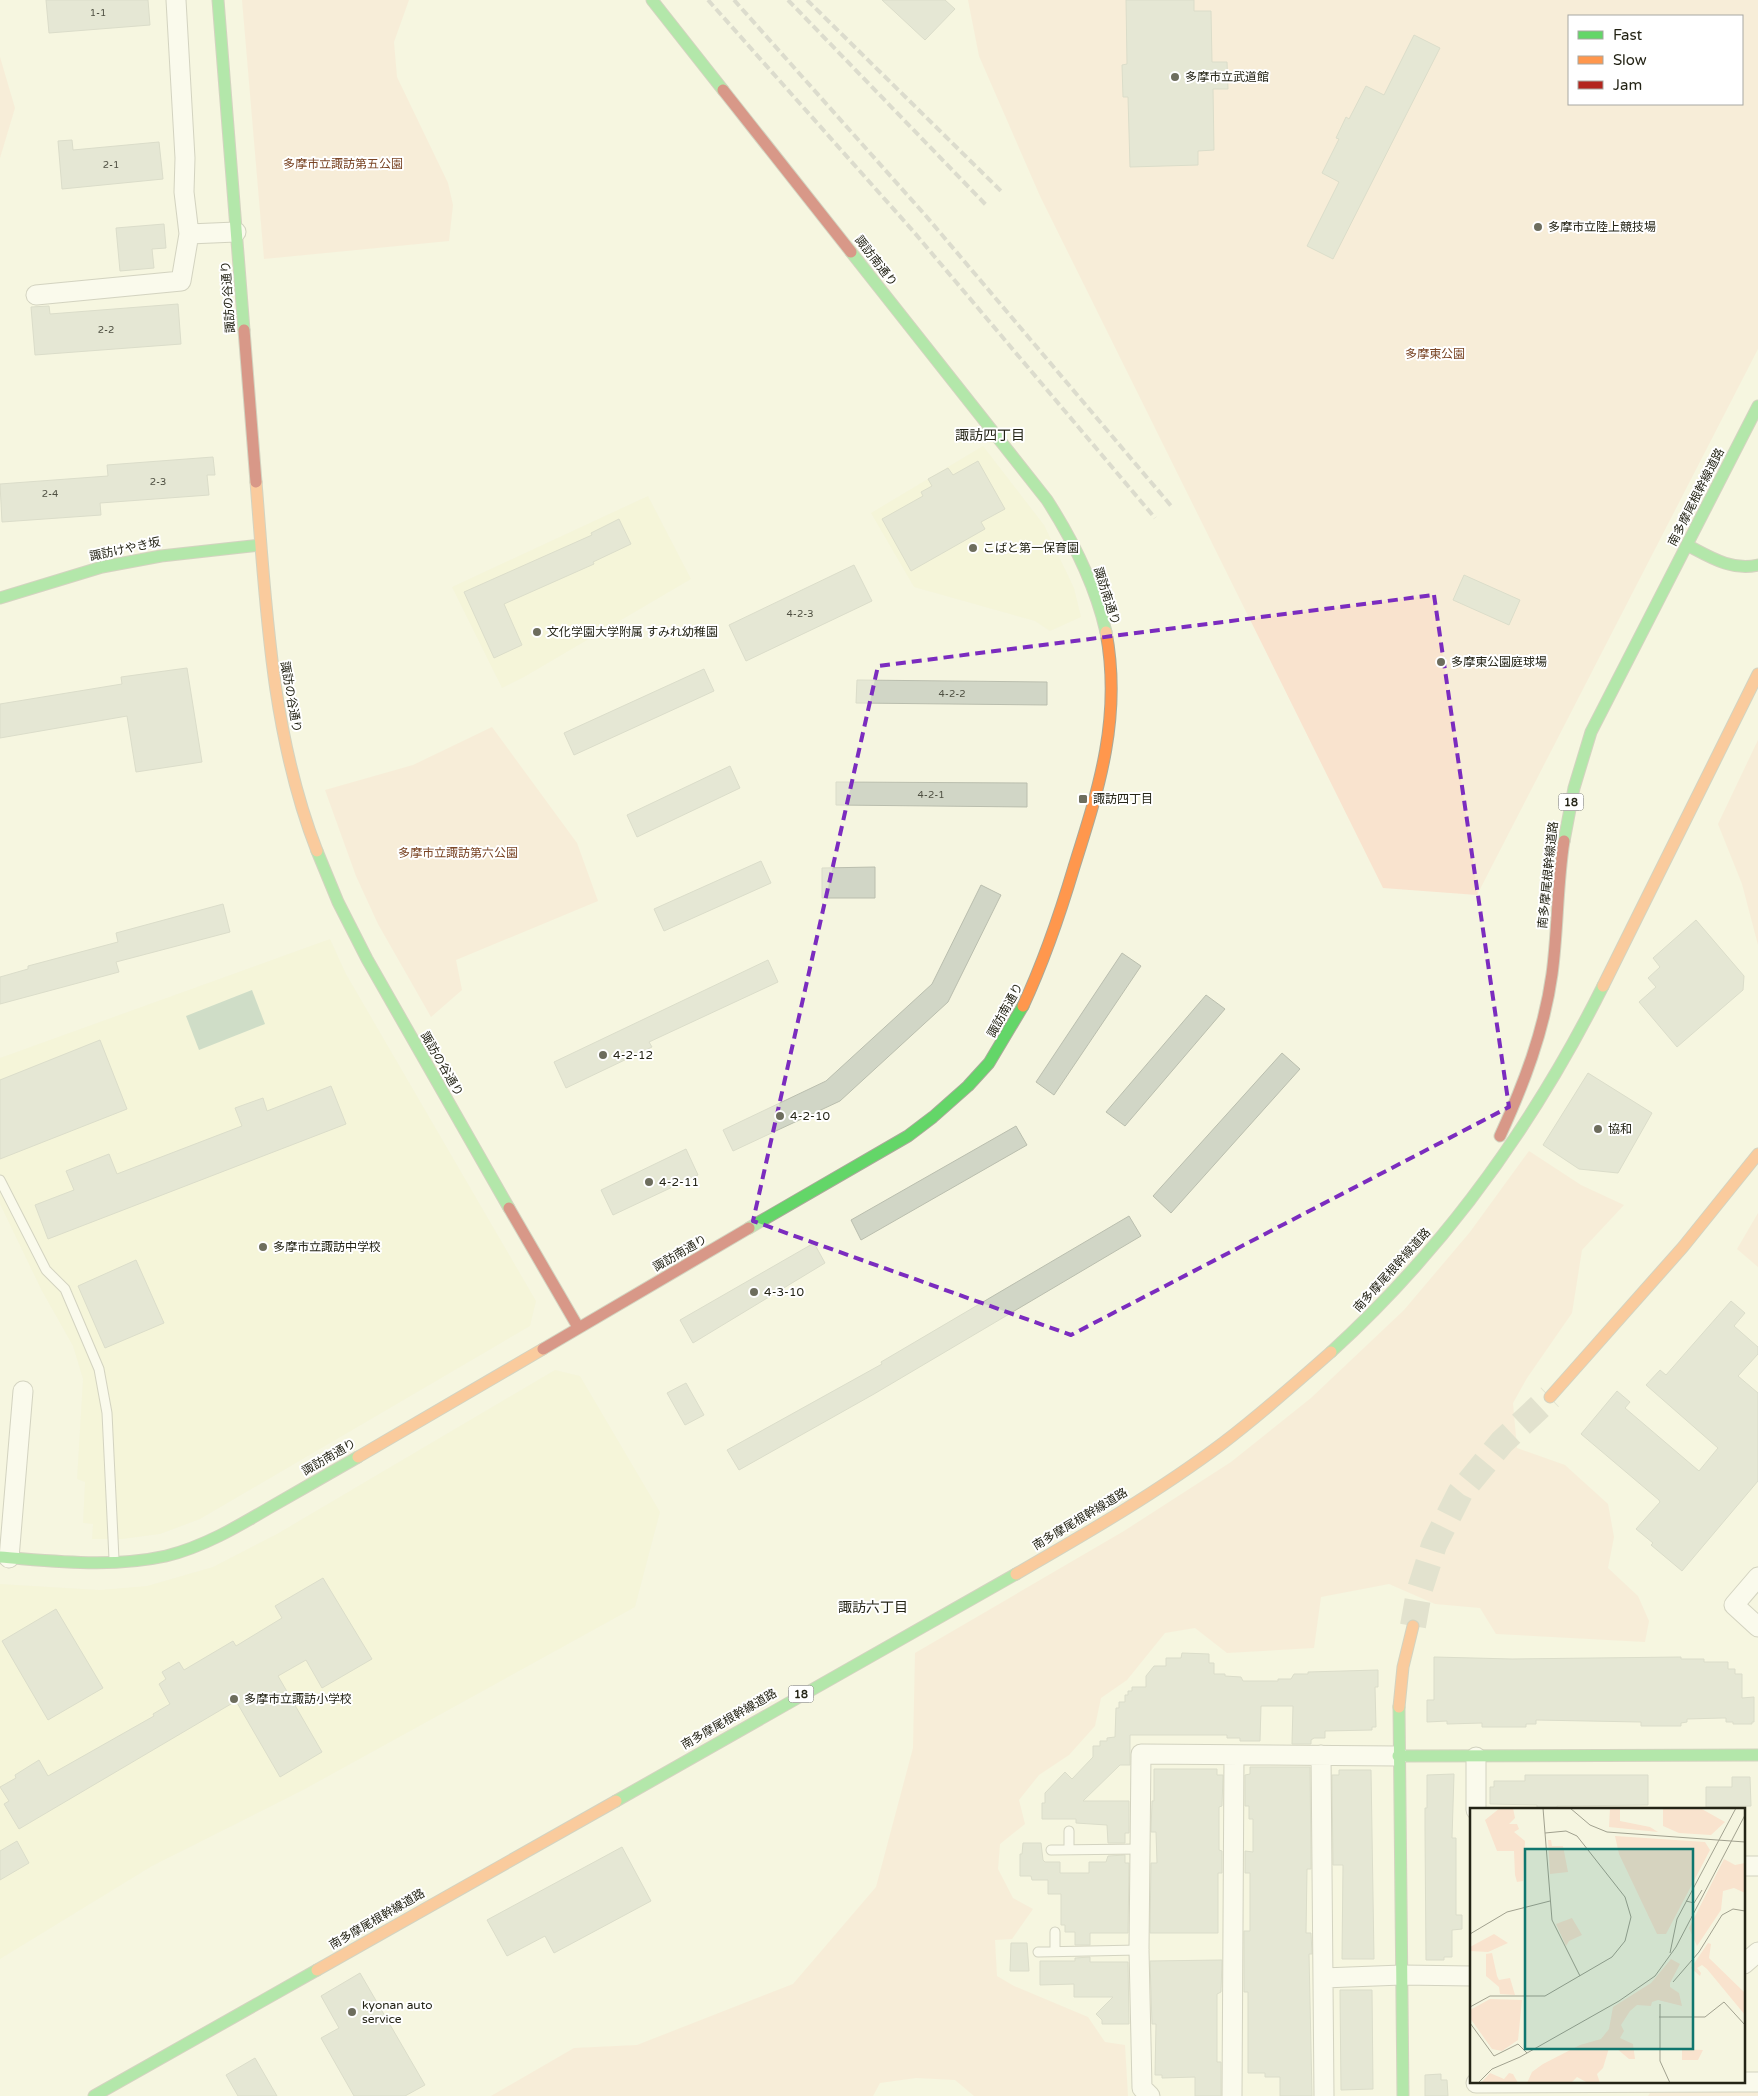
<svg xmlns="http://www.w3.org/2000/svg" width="1758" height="2096" font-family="'Varela Round','Noto Sans JP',sans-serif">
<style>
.built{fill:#f3f3d1}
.green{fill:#f9e3ce;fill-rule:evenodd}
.water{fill:#a0bea9}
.building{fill:#d1d6c6;stroke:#babeae}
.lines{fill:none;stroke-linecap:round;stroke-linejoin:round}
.secondary-tunnel{stroke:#cbcbb8;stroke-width:26;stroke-dasharray:26 13;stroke-linecap:butt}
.lane-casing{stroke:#a9a999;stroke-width:11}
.street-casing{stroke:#a9a999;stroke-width:21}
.fast-casing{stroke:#a9a999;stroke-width:13}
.slow-casing{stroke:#a9a999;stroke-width:13}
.jam-casing{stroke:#a9a999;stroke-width:13}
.lane{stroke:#fefefa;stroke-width:9}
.street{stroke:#fefefa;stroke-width:19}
.fast{stroke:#63d668;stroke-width:11}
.slow{stroke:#ff974d;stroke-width:11}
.jam{stroke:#b3261e;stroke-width:11}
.rail{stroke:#bcbcb6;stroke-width:4;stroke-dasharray:8 4;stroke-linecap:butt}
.marked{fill:none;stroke:#7b2cbf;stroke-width:4;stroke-dasharray:10 6;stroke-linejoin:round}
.poi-dot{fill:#6d6d5d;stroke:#fff;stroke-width:2}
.labels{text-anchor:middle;stroke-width:4;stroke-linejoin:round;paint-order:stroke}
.number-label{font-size:10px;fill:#4f5042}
.shield{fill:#fff;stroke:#66665c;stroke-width:1}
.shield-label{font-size:11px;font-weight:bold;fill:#242416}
.poi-label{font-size:12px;fill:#242416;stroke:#fff;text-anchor:start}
.park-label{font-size:12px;fill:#7a4525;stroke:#fff}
.street-label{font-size:12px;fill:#242416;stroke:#fff}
.neighbourhood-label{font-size:14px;fill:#242416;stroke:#fff}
.inset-road{fill:none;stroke:#a1a18f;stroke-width:1}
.view{fill:#0f766e;fill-opacity:0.15;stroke:#0f766e;stroke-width:2.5}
.inset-edge{fill:none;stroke:#242416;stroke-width:2.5}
</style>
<rect width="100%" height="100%" fill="#f5f5e0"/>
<path class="built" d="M983 446 1044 525 1074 588 1081 617 1050 631 1035 621 914 587 871 513Z
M648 496 691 579 524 677 502 688 452 587Z
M330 939 346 974 536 1301 530 1326 200 1519 160 1534 122 1539H92L93 1524 83 1523 85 1482 77 1479 83 1379 73 1346 42 1291 0 1204V1058Z
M555 1370 580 1376 660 1512 635 1607 303 1790 152 1866 0 1959V1584L99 1590 147 1586 213 1567 277 1534Z"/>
<path class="green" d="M242 0H409L394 42 397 77 448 183 453 205 449 241 264 259Z
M968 0H1758V349L1477 895 1383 888 1040 196 979 56ZM1569 16H1742V104H1569Z
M0 57 15 108 0 158Z
M492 727 577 843 598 901 456 960 462 990 431 1017 378 924 356 876 325 790 413 765Z
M1758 740V945L1742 884 1718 824Z
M1529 1151 1581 1185 1624 1205 1582 1250 1572 1313 1527 1378 1513 1403 1517 1448 1565 1465 1608 1504 1614 1537 1608 1568 1638 1596 1649 1621 1645 1642 1496 1634 1480 1608 1435 1604 1389 1584 1321 1597 1314 1648 1227 1653 1195 1628 1165 1633 1127 1680 1101 1698 1095 1726 1069 1755 1039 1775 1019 1800 1025 1824 1000 1844 998 1869 1013 1898 1033 1909 1012 1939 995 1940 997 1976 1014 1986 1088 2017 1105 2042 1125 2045 1128 2096H974L955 2080 916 2078 880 2083 873 2096H491L574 2048 637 2045 793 1984 876 1887 913 1748 915 1653 1124 1531 1231 1462 1311 1398 1404 1310 1470 1232Z
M1758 1213V1267L1737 1249Z
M1652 2090 1758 2091V2096H1648Z"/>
<path class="water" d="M252 990 265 1024 199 1050 186 1016Z"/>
<path class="building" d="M46 0H148L150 25 49 33Z
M882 0H945L955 9 925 40Z
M1126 0H1194V11H1211L1212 62H1227L1228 89H1213L1214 150 1198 151V165L1130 167 1128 97H1123L1122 65 1127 64Z
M1414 35 1440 48 1333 259 1307 246 1339 182 1322 173 1339 139 1336 138 1346 117 1349 119 1366 86 1384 95Z
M72 140 73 150 159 142 163 179 62 189 58 141Z
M164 224 166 248 152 249 154 268 120 271 116 228Z
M178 304 181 344 35 355 31 307 49 306 50 314Z
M213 457 215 475H207L209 495 100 503 101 515 2 522 0 484 108 476 107 465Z
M978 461 1005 509 981 522 985 529 911 571 882 519 923 496 921 492 932 486 928 479 948 468 953 475Z
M619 519 631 544 593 562 594 564 504 604 522 645 494 658 464 592 592 535 591 533Z
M854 565 872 601 746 661 729 625Z
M1464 575 1520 600 1509 625 1453 600Z
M187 668 202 762 136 772 127 716 0 738V704L122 684 121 677Z
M704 669 714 691 574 755 564 733Z
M857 680 1047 682V705L856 703Z
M730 766 740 788 637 837 627 815Z
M836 782 1027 783V807L836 805Z
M761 861 771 883 664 931 654 909Z
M875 867V898H822V868Z
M981 885 1001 895 948 1002 840 1101 733 1151 723 1130 826 1081 932 984Z
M223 904 230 932 116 962 119 972 0 1004V977L28 969V966L118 942 116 933Z
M1696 920 1744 976 1743 990 1677 1047 1639 1002 1656 987 1648 978 1660 967 1653 958Z
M1122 953 1141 966 1054 1095 1036 1082Z
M768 960 778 982 649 1042 652 1047 566 1088 554 1062Z
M1206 995 1225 1009 1125 1126 1106 1112Z
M100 1040 127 1109 0 1159V1080Z
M1282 1053 1300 1069 1171 1213 1153 1196Z
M1588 1073 1652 1113 1618 1173 1579 1169 1543 1145Z
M331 1086 346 1124 48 1239 35 1205 74 1190 66 1171 109 1154 117 1174 242 1126 235 1108 263 1098 267 1111Z
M1016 1126 1027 1145 861 1240 851 1220Z
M686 1149 698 1175 613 1215 601 1190Z
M1129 1216 1141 1236 874 1394 739 1470 727 1450 882 1364 881 1362Z
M814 1243 825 1263 693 1343 680 1320Z
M136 1260 164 1323 105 1348 78 1286Z
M1731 1301 1745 1313 1734 1326 1758 1347V1354L1738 1376 1758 1393V1481L1682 1571 1651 1545 1653 1543 1636 1529 1660 1502 1659 1500 1581 1434 1617 1391 1630 1402 1625 1408 1699 1471 1718 1448 1646 1385 1660 1370 1666 1375Z
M686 1383 704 1415 685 1425 667 1393Z
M323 1578 372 1659 322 1688 306 1660 278 1676 322 1752 280 1777 236 1701 19 1829 4 1804 9 1801 0 1787 16 1778 15 1775 39 1760 48 1776 154 1716 153 1714 170 1704 159 1684 166 1679 162 1672 179 1662 184 1670 233 1641 236 1646 282 1618 275 1606Z
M56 1609 103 1688 48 1720 2 1641Z
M1182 1653 1209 1654V1663H1214V1674H1225V1676L1241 1677 1243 1681H1278V1679H1291L1294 1674H1308V1672L1378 1670V1687H1375L1376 1727H1372V1730L1325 1731V1738H1314L1311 1740V1744H1292L1293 1706H1261L1260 1741H1240V1738H1227V1735H1130V1765H1120L1083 1801H1129V1833H1125V1843H1108L1107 1825 1076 1823V1819H1042V1803H1045V1793L1065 1772 1072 1779 1093 1757V1746H1100V1741H1107V1738L1115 1737 1116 1708H1119V1702H1125V1695H1128V1691H1132V1687H1146V1676L1154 1666H1166V1658H1181Z
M1434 1657 1512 1659 1681 1657V1659H1704V1662H1728V1669H1735V1674H1742V1698L1754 1697V1722H1752V1724H1733V1722H1726V1718H1722L1687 1719V1722L1681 1723V1726H1641V1722L1536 1720V1724H1526V1727H1482V1723L1447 1724V1721L1427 1722V1700H1434Z
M1250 1767H1310L1311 1869H1307L1306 1933H1311L1312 1954H1309L1312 2096H1280V2077H1265V2073H1248V1992H1244V1931H1250V1873H1245V1851L1253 1852V1819H1249V1806H1245V1775L1250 1774Z
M1154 1769H1217V1775H1223L1222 1806 1219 1807V1850L1222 1851V1873H1218V1933H1150L1151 1863H1157L1156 1832H1151L1152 1801H1154Z
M1339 1770H1371L1374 1959H1342L1343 1865H1333L1332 1775H1339Z
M1454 1774 1452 1838H1456V1915H1462V1929L1452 1930V1957H1444V1960H1426L1425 1828V1808H1427V1775Z
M1525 1775H1648V1805L1557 1806V1810H1537V1805L1490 1804V1787H1494V1781H1525Z
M1732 1777H1750L1751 1806 1706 1807V1787H1732Z
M17 1841 29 1863 0 1880V1851Z
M1023 1843H1041L1043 1860 1045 1862H1060V1873H1089V1862H1106L1108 1856 1125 1855V1863H1129L1128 1933H1090V1945H1075V1932H1065V1925H1061V1894H1048V1880H1032L1031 1876H1020V1854H1022Z
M622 1847 651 1901 554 1953 545 1936 507 1956 487 1920Z
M1011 1943H1027L1029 1971H1010Z
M1090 1957V1962H1128L1129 2024H1102V2020L1096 2014 1113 1997H1074V1984L1040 1985V1961H1075V1958Z
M1222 1960 1221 1992 1217 1994V2062H1221V2096H1195V2077L1162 2078V2075H1155L1156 2024H1152L1150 1961Z
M360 1973 425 2085 405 2096H354L321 2038 339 2028 321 1996Z
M1340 1990H1372L1373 2089 1341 2090Z
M255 2058 277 2096H238L226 2075Z
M1441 2074V2080H1447L1448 2096H1425V2075Z"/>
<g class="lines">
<path class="secondary-tunnel" d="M1413 1626 1419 1592 1434 1545 1460 1493 1502 1442 1550 1397"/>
<g class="lane-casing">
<path id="lane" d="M0 1180 46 1270 65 1289 99 1369 107 1413 114 1559
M1069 1831V1850
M1051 1850 1140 1849
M1055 1932V1951
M1038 1952 1139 1950"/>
</g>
<g class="street-casing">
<path id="street" d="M189 234 236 232
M36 295 181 281 189 234 184 192 185 158 176 0
M9 1558 23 1391
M1758 1577 1734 1605 1758 1627
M1321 1755 1324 2096
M1476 1757V1810
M1744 1866H1758
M1744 1964 1758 1952
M1323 1978 1402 1975 1472 1976
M1744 2082H1758
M1476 2083 1739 2082
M1150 2096 1142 2088 1139 1950 1141 1754 1398 1756
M1232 2096 1234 1755"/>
</g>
<g class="fast-casing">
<path id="fast" d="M218 0 244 330
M652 0 723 90
M851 252 1047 500C1074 542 1095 584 1106 632
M1687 545C1710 557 1731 571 1758 565
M0 598 102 567 161 556 260 545
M1564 841 1574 788 1591 732 1758 406
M317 851 338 902 367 959 509 1208
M749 1228 908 1136 933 1117 968 1086 989 1063 1023 1006
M1331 1352C1444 1249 1535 1122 1603 986
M0 1557C55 1561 112 1568 166 1556 203 1547 237 1527 269 1508 299 1491 328 1474 358 1457
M1399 1707 1403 2096
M1398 1756 1758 1755
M616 1801 1016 1574
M94 2096 317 1970"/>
</g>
<g class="slow-casing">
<path id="slow" d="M256 482C266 606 271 733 317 851
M1603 986 1758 674
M1023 1006C1044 961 1060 914 1074 867 1099 788 1122 717 1106 632
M1550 1397 1683 1247 1758 1154
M358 1457 543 1349
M1016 1574C1087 1533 1158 1492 1223 1443 1261 1414 1296 1383 1331 1352
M1399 1707 1403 1667 1413 1626
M317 1970 616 1801"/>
</g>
<g class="jam-casing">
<path id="jam" d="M723 90 851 252
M244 330 256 482
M1500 1136C1524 1084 1544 1031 1552 974 1558 930 1557 885 1564 841
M509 1208 578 1327
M543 1349 749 1228"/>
</g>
<use href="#lane" class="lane"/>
<use href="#street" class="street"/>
<use href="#fast" class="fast"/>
<use href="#slow" class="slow"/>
<use href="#jam" class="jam"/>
<path class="rail" d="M708 0 913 231 1155 518
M734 0 926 216 1172 507
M788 0 987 206
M807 0 1003 193"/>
</g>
<path d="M0 0H1758V2096H0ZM1434 595 1509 1107 1071 1335 753 1221 878 666Z" fill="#f5f5e0" fill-opacity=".55" fill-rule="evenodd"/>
<path class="marked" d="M1434 595 1509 1107 1071 1335 753 1221 878 666Z"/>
<g class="poi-dot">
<circle cx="1175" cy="77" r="5"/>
<circle cx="1538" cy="227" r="5"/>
<circle cx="973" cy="548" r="5"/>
<circle cx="537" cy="632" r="5"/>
<circle cx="1441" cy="662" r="5"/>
<rect x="1078" y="794" width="10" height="10" rx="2.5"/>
<circle cx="603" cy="1055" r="5"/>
<circle cx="780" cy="1116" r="5"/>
<circle cx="1598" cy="1129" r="5"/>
<circle cx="649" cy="1182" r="5"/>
<circle cx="263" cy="1247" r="5"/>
<circle cx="754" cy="1292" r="5"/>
<circle cx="234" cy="1699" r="5"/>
<circle cx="352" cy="2012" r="5"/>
</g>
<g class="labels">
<g class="number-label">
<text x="98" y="16">1-1</text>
<text x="111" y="168">2-1</text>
<text x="106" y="333">2-2</text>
<text x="158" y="485">2-3</text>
<text x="50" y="497">2-4</text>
<text x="800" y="617">4-2-3</text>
<text x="952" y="697">4-2-2</text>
<text x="931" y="798">4-2-1</text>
</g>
<g class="shield">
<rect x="1558.5" y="793.5" width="25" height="17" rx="4"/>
<rect x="788.5" y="1685.5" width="25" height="17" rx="4"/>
</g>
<g class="shield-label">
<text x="1571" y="806">18</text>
<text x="801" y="1698">18</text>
</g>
<g class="poi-label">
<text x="1185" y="81">多摩市立武道館</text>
<text x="1548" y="231">多摩市立陸上競技場</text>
<text x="983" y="552">こばと第一保育園</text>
<text x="547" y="636">文化学園大学附属 すみれ幼稚園</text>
<text x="1451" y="666">多摩東公園庭球場</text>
<text x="1093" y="803">諏訪四丁目</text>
<text x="613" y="1059">4-2-12</text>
<text x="790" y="1120">4-2-10</text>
<text x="1608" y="1133">協和</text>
<text x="659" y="1186">4-2-11</text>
<text x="273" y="1251">多摩市立諏訪中学校</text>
<text x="764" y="1296">4-3-10</text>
<text x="244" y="1703">多摩市立諏訪小学校</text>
<text x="362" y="2009">kyonan auto<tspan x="362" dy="14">service</tspan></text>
</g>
<g class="park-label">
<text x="343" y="168">多摩市立諏訪第五公園</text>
<text x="1435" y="358">多摩東公園</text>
<text x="458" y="857">多摩市立諏訪第六公園</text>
</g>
<g class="street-label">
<text transform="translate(876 261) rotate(52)" y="4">諏訪南通り</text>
<text transform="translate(228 297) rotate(-94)" y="4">諏訪の谷通り</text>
<text transform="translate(1696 497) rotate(-63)" y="4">南多摩尾根幹線道路</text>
<text transform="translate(125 549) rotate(-12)" y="4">諏訪けやき坂</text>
<text transform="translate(1107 596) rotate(72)" y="4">諏訪南通り</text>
<text transform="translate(291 697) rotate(80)" y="4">諏訪の谷通り</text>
<text transform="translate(1548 875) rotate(-84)" y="4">南多摩尾根幹線道路</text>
<text transform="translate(1005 1010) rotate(-61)" y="4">諏訪南通り</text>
<text transform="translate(442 1064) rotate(60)" y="4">諏訪の谷通り</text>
<text transform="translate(680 1253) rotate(-30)" y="4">諏訪南通り</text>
<text transform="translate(1392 1270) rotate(-48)" y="4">南多摩尾根幹線道路</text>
<text transform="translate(329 1457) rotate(-30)" y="4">諏訪南通り</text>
<text transform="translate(1080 1519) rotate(-31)" y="4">南多摩尾根幹線道路</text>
<text transform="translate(729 1719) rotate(-30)" y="4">南多摩尾根幹線道路</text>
<text transform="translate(377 1919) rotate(-30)" y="4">南多摩尾根幹線道路</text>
</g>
<g class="neighbourhood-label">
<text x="990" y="440">諏訪四丁目</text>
<text x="873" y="1612">諏訪六丁目</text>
</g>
</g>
<g transform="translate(1470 1808)">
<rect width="275" height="275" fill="#f5f5e0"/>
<path d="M30 0H43L45 10 39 16H47L49 21 44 24 55 33 53 73 47 74 45 67 44 43H27L15 12ZM140 0H150V13L180 19 188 24 139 19ZM193 0H230L255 14 241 27 209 25 193 18ZM145 28 235 34 240 42 196 126H187L149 46ZM78 32H81L82 38H93L98 64 80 66ZM254 51 265 57 275 55V85L264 80 253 83 251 102 227 138 219 120ZM102 110 112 127 99 133 96 138 86 116ZM24 126 38 135 18 144 0 143V139ZM238 135 241 136 239 150 275 185V207L237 161 232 157 227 160 231 165 230 168 221 160ZM22 145 27 168 29 172 40 170 45 187 30 186 29 179 16 168V146ZM201 151 210 156 200 175V179L209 185 212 198 188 192 182 194 181 198 167 197 160 203 151 217 154 223 150 230 163 236 165 251H159L146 240H139L133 260 127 266 130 275H118L107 269 101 275H57L62 264 73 256 110 237 131 231 139 221 143 199 181 175ZM20 191 52 192 48 232 32 243 22 241 0 210V202ZM212 242 213 241 233 242 228 252H212ZM20 265 34 271 39 265 43 266 48 275H11Z" fill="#f9e3ce"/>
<path class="inset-road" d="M73 0 82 112 110 168M100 0 120 17 137 24 275 34M216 93 224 95 232 82M0 126 37 104 80 93M200 145 207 111 266 0M203 174 229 144 252 107 263 101 275 103M190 196V253L200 275M0 199 20 188H75L142 149 155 133 161 109 155 89 107 28 96 23 75 25M189 209H235L254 194 275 217M0 215 24 248 48 236 57 245M8 275 22 261 50 249 149 193 185 168 206 139 275 7"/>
<path class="view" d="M55 41H223V241H55Z"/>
<rect width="275" height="275" class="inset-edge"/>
</g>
<rect x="1568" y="15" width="175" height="90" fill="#ffffff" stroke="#a7a7a2"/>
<rect x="1578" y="31" width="25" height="8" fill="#63d668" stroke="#a7a7a2"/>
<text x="1613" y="40" font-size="15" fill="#242416">Fast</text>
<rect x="1578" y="56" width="25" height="8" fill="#ff974d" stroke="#a7a7a2"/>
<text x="1613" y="65" font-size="15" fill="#242416">Slow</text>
<rect x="1578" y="81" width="25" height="8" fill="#b3261e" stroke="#a7a7a2"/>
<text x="1613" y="90" font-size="15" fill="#242416">Jam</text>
</svg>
